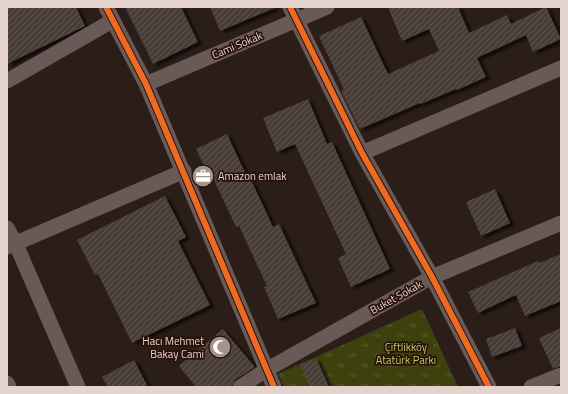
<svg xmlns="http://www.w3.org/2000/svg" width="568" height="394" font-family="'Titillium Web',sans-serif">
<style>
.park{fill:url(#park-tufts)}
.building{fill:url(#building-hatch);filter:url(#shadow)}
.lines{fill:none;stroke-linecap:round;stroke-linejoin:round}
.street{stroke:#695a58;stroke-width:15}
.cycleway-casing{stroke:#281108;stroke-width:8}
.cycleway{stroke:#ed6a23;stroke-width:6}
.labels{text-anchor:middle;stroke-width:3.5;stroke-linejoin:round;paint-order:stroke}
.street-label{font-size:11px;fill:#e5d4cd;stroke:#281108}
.poi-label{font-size:11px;fill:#e5d4cd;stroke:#281108;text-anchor:start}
.park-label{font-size:11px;fill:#bcc96b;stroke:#281108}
</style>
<defs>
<pattern id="park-tufts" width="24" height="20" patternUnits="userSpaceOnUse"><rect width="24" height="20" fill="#3e410e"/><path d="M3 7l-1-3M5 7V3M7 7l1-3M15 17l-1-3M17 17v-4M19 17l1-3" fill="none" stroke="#5a5c30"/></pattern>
<pattern id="building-hatch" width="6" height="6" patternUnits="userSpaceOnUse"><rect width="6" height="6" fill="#483c38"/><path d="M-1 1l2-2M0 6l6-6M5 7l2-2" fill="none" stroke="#625754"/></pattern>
<filter id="shadow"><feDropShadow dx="4.5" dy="2.5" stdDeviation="1" flood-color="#0009"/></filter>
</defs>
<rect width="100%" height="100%" fill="#2b1e19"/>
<path class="park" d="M422 309 458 387H284L278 374Z"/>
<path class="building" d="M7 7H76L85 26 7 64Z
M125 7H181L198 42 153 64Z
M210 7H277L220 31Z
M388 7H458L469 33 507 15 511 24 546 7 561 39 533 52 526 35 477 58 486 77 457 90 456 89 421 104 420 103 360 129 341 91 344 90 319 36 361 17 388 74 439 51 429 29 402 41Z
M308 99 327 144 332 142 390 269 351 287 338 258 346 254 295 144 277 152 263 118Z
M227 134 249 181 251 180 273 227 279 224 316 303 278 319 264 287 267 286 239 226 236 227 214 180 211 181 196 149Z
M495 189 510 223 481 236 466 202Z
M165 196 186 237 178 241 210 305 132 343 98 274 95 275 77 240Z
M561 254V301L525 316 516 295 478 313 468 292 538 261 539 263Z
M515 328 522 346 492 357 486 339Z
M561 328V366L553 369 539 338Z
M223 329 255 367 235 380 231 387H196L179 366Z
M316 358 329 387H310L300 364Z
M134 360 148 387H108L102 377Z"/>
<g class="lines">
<path class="street" d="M106 7 146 84 274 387
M290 7 362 153 432 277 489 387
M7 81 112 21
M146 84 327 7
M362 153 561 68
M7 228 15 242 78 387
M7 247 184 171
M7 383 9 387
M240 387 266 370 432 277 561 223
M531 387 561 375"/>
<g class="cycleway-casing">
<path id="cycleway" d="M106 7 146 84 274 387
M290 7 362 153 432 277 489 387"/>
</g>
<use href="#cycleway" class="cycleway"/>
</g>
<defs>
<g id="office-disc" transform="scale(1.15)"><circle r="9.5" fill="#a4948e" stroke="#281108"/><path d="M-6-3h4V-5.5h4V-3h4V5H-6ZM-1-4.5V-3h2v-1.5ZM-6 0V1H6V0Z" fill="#fff"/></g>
<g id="mosque-disc" transform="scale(1.15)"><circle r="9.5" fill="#a4948e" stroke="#281108"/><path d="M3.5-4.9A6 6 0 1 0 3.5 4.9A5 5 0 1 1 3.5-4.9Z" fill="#fff"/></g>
</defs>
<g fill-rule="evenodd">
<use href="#office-disc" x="203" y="176"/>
<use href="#mosque-disc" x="220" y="347"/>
</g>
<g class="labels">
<g class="street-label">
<text transform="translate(237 45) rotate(-23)" y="4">Cami Sokak</text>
<text transform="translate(396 297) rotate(-29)" y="4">Buket Sokak</text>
</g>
<g class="poi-label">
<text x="218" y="180">Amazon emlak</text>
<text x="204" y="345" text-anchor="end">Hacı Mehmet<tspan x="204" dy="13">Bakay Cami</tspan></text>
</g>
<g class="park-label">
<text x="406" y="351">Çiftlikköy<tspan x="406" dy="13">Atatürk Parkı</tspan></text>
</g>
</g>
<rect width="568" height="394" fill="none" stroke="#e5d4cd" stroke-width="16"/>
</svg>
